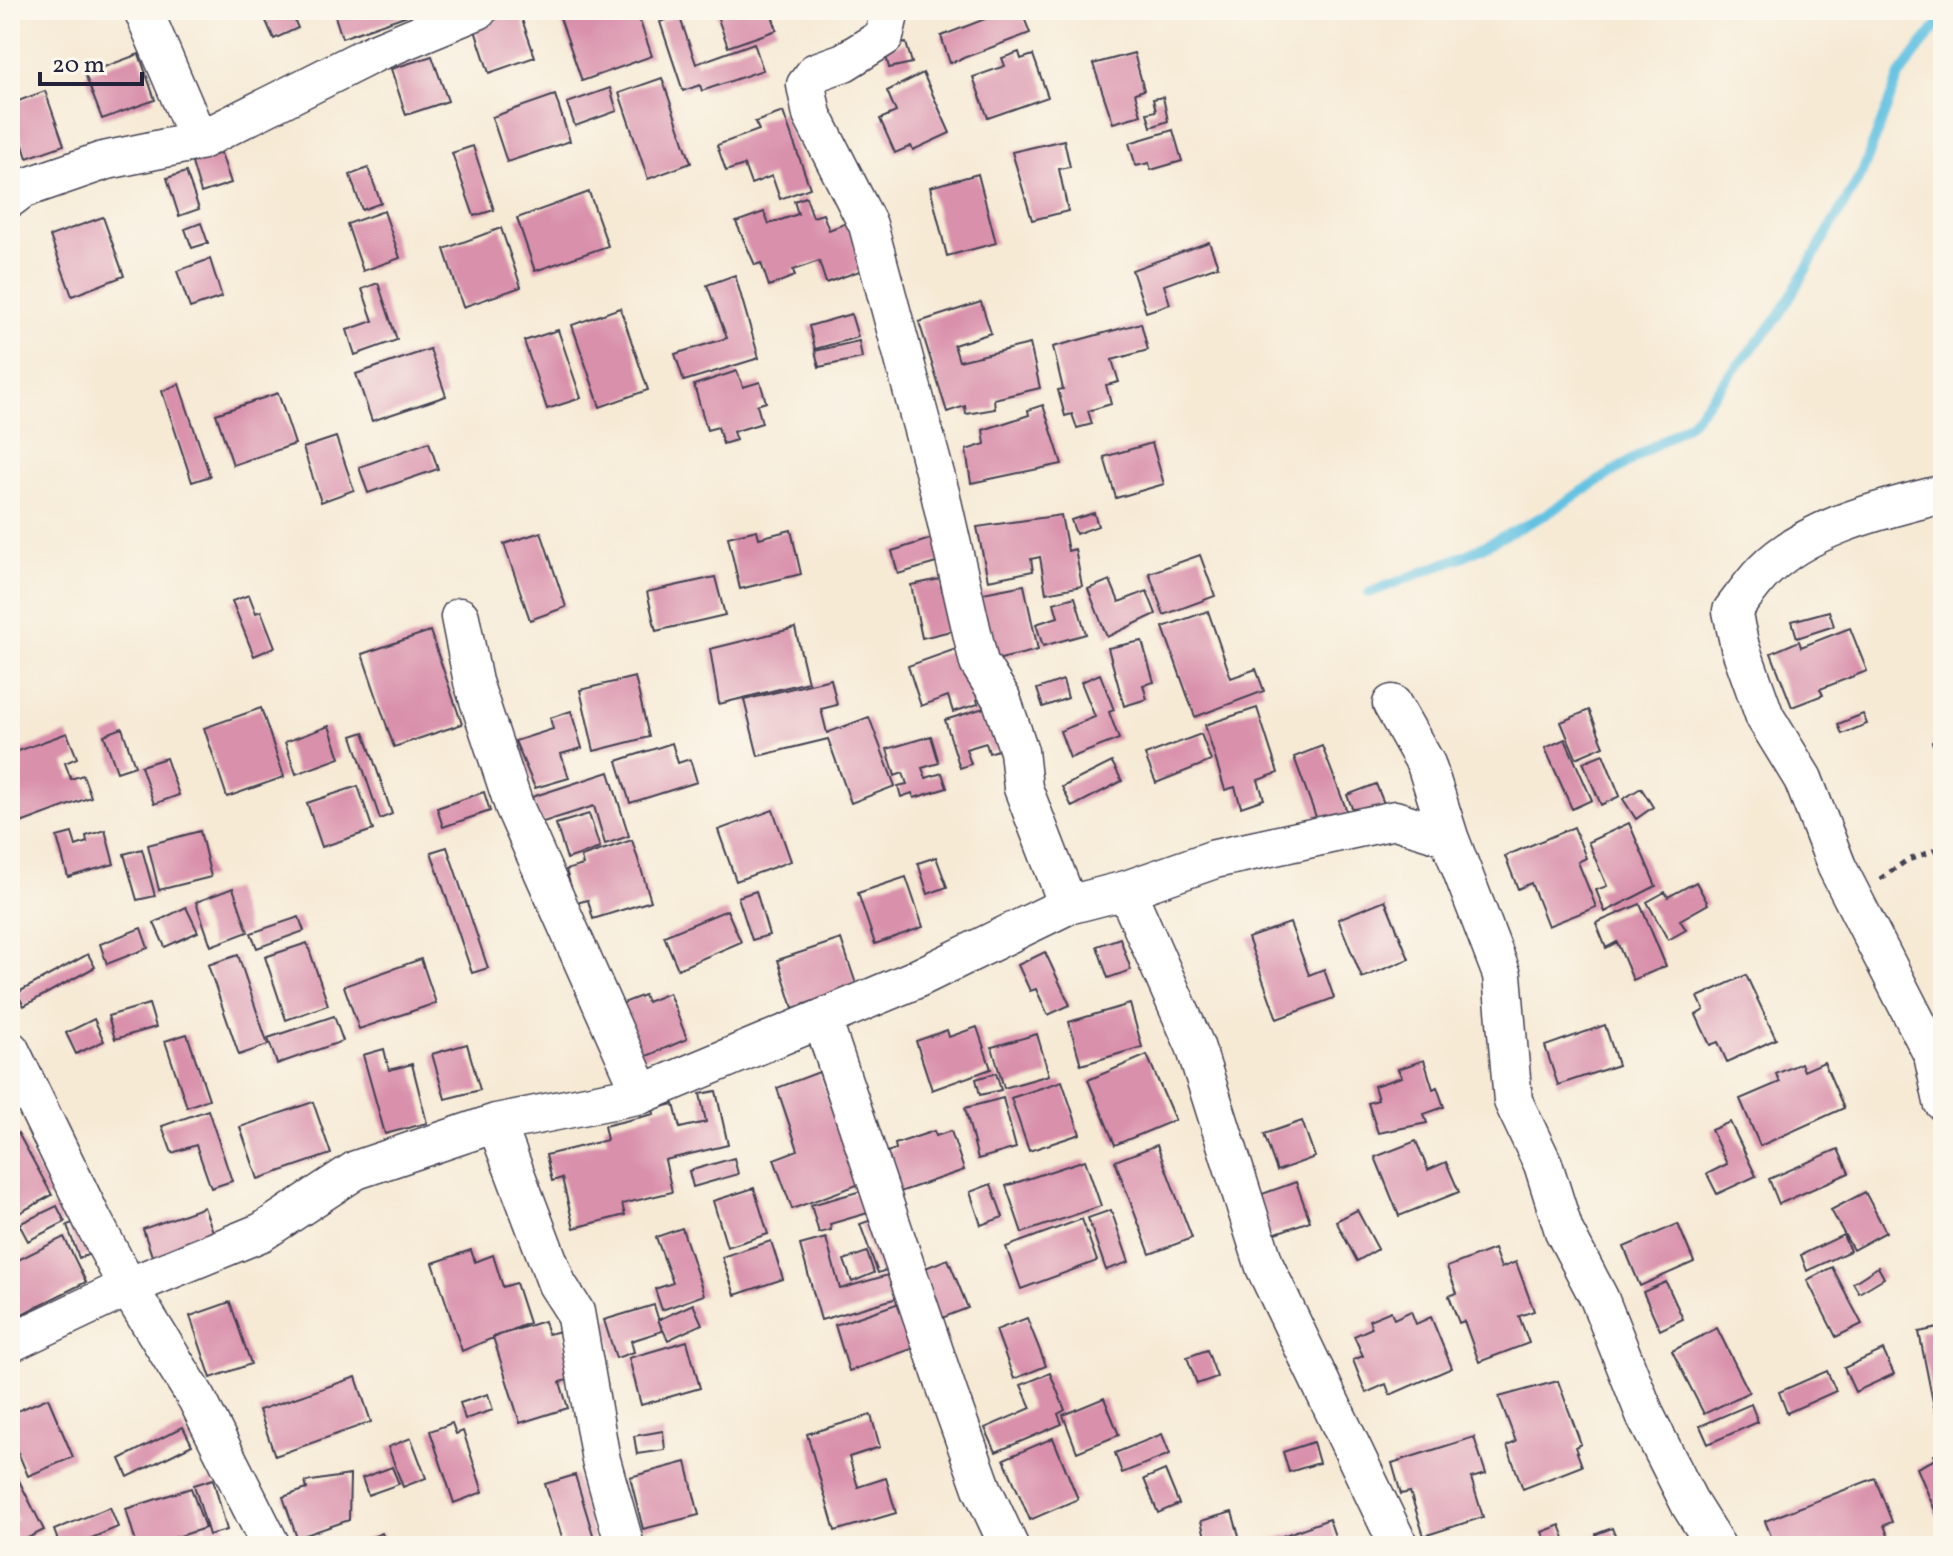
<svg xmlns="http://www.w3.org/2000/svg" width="1953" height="1556" font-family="Vollkorn,serif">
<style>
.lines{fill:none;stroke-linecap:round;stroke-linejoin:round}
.stream{stroke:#64c2e2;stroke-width:10}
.building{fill:#d990ab}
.street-casing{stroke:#424052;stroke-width:41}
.path{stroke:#424052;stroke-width:5;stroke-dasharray:6 6;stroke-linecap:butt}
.street{stroke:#fff;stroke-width:38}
</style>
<rect width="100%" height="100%" fill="#fbf7ec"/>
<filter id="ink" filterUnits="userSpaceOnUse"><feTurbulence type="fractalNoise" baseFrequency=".0125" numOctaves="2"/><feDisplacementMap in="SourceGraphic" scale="16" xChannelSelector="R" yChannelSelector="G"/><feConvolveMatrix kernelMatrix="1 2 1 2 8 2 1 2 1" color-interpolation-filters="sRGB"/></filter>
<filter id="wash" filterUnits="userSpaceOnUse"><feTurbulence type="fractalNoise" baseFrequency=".006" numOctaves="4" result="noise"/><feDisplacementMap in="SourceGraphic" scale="32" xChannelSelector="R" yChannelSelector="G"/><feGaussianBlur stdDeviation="1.8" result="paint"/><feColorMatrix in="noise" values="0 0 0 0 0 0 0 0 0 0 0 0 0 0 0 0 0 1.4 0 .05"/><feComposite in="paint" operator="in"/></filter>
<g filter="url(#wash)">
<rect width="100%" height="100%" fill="#f6ead5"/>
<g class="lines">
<path class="stream" d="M1369 593 1466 555 1545 515 1690 423 1779 316 1862 173 1899 76 1943 17"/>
</g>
<g id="blocks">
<path class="building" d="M261 10H290L298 28 274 39Z
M333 10H422L342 38Z
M563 10H636L652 56 582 81 558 12Z
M715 10H770L777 30 728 47Z
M996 10H1021L1030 33 950 63 941 36 998 14Z
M519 11 535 57 489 73 474 27Z
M679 15 696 64 754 43 763 70 702 91 700 85 683 91 660 22Z
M906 43 912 63 889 68 884 48Z
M1019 52 1021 59 1033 55 1048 97 988 118 973 77 1005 66 1002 58Z
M1134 53 1144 90 1135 93 1141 115 1113 123 1093 64Z
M139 54 155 100 102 119 85 74Z
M432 56 448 101 406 115 391 69Z
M923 73 950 133 913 150 911 146 895 153 880 119 896 112 887 91Z
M662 78 691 163 648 179 619 93Z
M610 88 617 111 575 126 567 103Z
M45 91 64 145 27 158 10 104Z
M555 95 570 141 507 162 492 117Z
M1163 97 1168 121 1151 127 1147 113 1156 111 1153 99Z
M783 112 810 188 780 199 772 176 751 184 744 165 726 171 717 145 759 130 755 122Z
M1173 130 1182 161 1151 170 1149 163 1136 166 1129 143Z
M1064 140 1070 167 1059 169 1068 211 1032 220 1012 152Z
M473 146 494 210 474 216 452 153Z
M221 153 231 183 201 193 192 163Z
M368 168 381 203 362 210 350 175Z
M186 172 199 209 179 216 167 178Z
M978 174 996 243 947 256 930 187Z
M589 192 608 246 535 271 517 218Z
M806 197 813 217 823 214 829 230 854 220 871 267 826 283 819 261 793 270 795 276 769 286 761 263 755 265 736 222 764 212 769 224 798 214 794 201Z
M384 211 400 258 363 271 347 224Z
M103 217 124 276 72 296 50 236Z
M201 223 208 243 192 248 185 229Z
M501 228 521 287 463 307 444 249Z
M1209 242 1218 266 1164 285 1170 304 1146 312 1132 270Z
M210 259 222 297 190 308 177 271Z
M735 275 759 358 684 381 675 354 727 338 707 285Z
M378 283 397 340 355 355 347 330 373 321 362 289Z
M981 302 991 333 954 345 959 361 1030 344 1040 388 994 399 995 409 966 414 965 406 947 412 919 322Z
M620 308 648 390 600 407 572 325Z
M851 314 858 337 815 349 809 326Z
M1141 323 1148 350 1112 360 1119 382 1106 385 1111 404 1088 411 1092 424 1077 428 1072 414 1065 416 1058 390 1063 389 1053 347Z
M558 330 581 398 547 409 524 341Z
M859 341 862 358 819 367 815 351Z
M430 349 446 396 372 421 356 374Z
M737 371 743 387 760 382 766 402 757 405 762 423 733 432 736 440 723 444 718 427 707 430 694 385Z
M179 384 210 476 192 482 162 391Z
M278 393 295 444 233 465 216 414Z
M1043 405 1062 464 971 483 966 450 985 444 983 430 1029 415 1028 410Z
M336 437 354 490 321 502 303 448Z
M429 442 438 469 368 493 359 467Z
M1152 443 1164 484 1116 498 1104 457Z
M1094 513 1098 526 1076 534 1071 520Z
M1061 515 1068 551 1075 549 1082 586 1046 593 1040 557 1031 559 1033 571 988 580 977 527Z
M757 530 759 538 791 530 801 574 740 589 728 537Z
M541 532 566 607 530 620 504 544Z
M943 535 950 559 898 574 892 551Z
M1200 555 1215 596 1164 615 1149 573Z
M715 577 725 615 656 631 647 592Z
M940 579 942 590 955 587 963 628 922 638 911 585Z
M1110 580 1119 602 1147 591 1156 614 1107 637 1088 589Z
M1024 585 1038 650 992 661 978 594Z
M249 595 256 613 261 611 275 647 254 656 232 601Z
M1075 597 1086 634 1043 646 1036 624 1058 617 1054 603Z
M1208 611 1231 678 1256 669 1264 691 1195 717 1163 627Z
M1829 611 1834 626 1797 638 1792 621Z
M795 628 808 682 719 704 710 649Z
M1850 628 1867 671 1820 689 1823 695 1792 707 1771 653 1799 641 1801 647Z
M430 631 462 724 394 747 362 654Z
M1142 641 1154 682 1143 685 1147 699 1124 706 1108 648Z
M967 645 978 704 953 712 948 696 921 706 908 666Z
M1100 674 1114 710 1109 712 1119 739 1070 758 1060 731 1095 717 1081 682Z
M635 677 649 737 594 751 580 690Z
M831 679 837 705 821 709 827 733 869 717 895 786 851 803 828 739 758 756 744 700Z
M1063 680 1068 698 1043 707 1037 689Z
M997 704 1010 746 989 753 986 743 966 749 971 764 960 768 945 720Z
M261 708 284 777 227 797 204 728Z
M1257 708 1278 773 1258 780 1264 799 1241 807 1235 787 1225 790 1205 725Z
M1589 710 1604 746 1576 758 1561 722Z
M571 711 582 748 561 754 569 778 535 788 515 741 553 729 550 718Z
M1863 714 1867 724 1842 734 1838 724Z
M329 726 340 758 296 774 285 742Z
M122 728 135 766 117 772 104 735Z
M364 732 392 814 380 819 352 736Z
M67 733 77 758 65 763 71 779 83 775 91 797 10 827V798L15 797 10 783V754Z
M1201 734 1211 761 1156 783 1145 755Z
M931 736 939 763 922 768 926 778 942 773 947 788 914 798 912 793 901 797 898 786 907 784 903 773 895 776 887 749Z
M1943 738V768L1932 742Z
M1565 739 1592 800 1572 809 1545 748Z
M672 743 678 763 690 759 697 782 630 803 617 761Z
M1322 746 1348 814 1319 825 1294 757Z
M1603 754 1620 796 1601 805 1583 762Z
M166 758 179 795 154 804 141 766Z
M1112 762 1122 781 1072 807 1062 787Z
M609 772 629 836 605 844 594 806 540 823 532 797Z
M1376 784 1385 806 1356 818 1347 795Z
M358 786 373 830 322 847 307 803Z
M1641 788 1653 807 1636 819 1623 799Z
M484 792 490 811 443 827 437 808Z
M773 810 791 861 736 881 718 830Z
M589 814 600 848 567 859 556 824Z
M1629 823 1656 886 1605 912 1596 890 1607 886 1588 842Z
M1574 827 1586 858 1578 862 1596 907 1548 926 1531 883 1518 889 1505 856Z
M105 830 114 864 68 877 57 837 72 833 76 846 87 842 86 836Z
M200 831 211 877 159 890 148 845Z
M632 840 651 901 593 919 588 900 576 903 566 870 583 865 581 857Z
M447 847 488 968 472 973 431 852Z
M142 849 155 896 137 900 124 854Z
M936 857 947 887 928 894 918 863Z
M906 877 923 927 875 944 858 893Z
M1696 882 1708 904 1680 920 1686 930 1668 940 1647 902 1665 892 1668 897Z
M233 888 248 932 211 946 196 902Z
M756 891 769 935 752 940 738 897Z
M1385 900 1409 959 1362 978 1338 919Z
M1640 904 1666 966 1633 980 1617 942 1606 948 1596 923Z
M186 907 198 932 165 947 154 923Z
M727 910 741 942 678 969 664 936Z
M299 917 304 931 257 948 251 933Z
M1290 923 1309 975 1324 969 1334 998 1277 1019 1248 938Z
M141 928 148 948 107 964 100 944Z
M1120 938 1131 970 1108 978 1097 946Z
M841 939 857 987 793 1008 778 960Z
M307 943 328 1005 286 1020 265 957Z
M1045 952 1070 1005 1048 1015 1036 989 1030 991 1018 965Z
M88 954 95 967 24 1006 17 993Z
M238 955 268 1045 239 1055 208 965Z
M421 959 436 1003 359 1029 344 986Z
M1746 975 1776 1039 1727 1062 1718 1042 1710 1045 1696 1015 1704 1010 1698 997Z
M669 993 687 1039 640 1059 618 1005 644 995 647 1002Z
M149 1004 156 1027 115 1039 108 1016Z
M1130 1004 1142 1047 1081 1065 1069 1022Z
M334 1016 343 1041 277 1064 268 1038Z
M94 1019 104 1041 76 1054 66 1033Z
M1605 1025 1618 1065 1558 1085 1545 1046Z
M977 1027 991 1069 932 1090 916 1041 947 1030 949 1037Z
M187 1034 209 1099 187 1107 165 1041Z
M1037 1034 1049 1075 1004 1088 992 1047Z
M467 1044 480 1090 445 1099 432 1054Z
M384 1049 389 1070 412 1064 427 1123 385 1134 363 1055Z
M1147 1055 1175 1120 1115 1145 1088 1080Z
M1424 1060 1433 1089 1437 1087 1444 1107 1424 1114 1427 1123 1378 1133 1368 1103 1378 1100 1374 1086 1402 1077 1398 1069Z
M1824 1062 1844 1108 1760 1146 1740 1099 1780 1082 1776 1074 1801 1063 1804 1071Z
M819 1072 841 1134 868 1181 792 1209 774 1159 798 1150 777 1088Z
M996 1073 1001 1090 980 1095 976 1079Z
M1062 1081 1080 1134 1029 1151 1011 1098Z
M716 1091 728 1145 665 1160 672 1192 622 1204 625 1215 574 1228 562 1178 552 1181 546 1155 607 1140 604 1126 654 1114 653 1109 674 1104 680 1128 706 1122 700 1094Z
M1003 1098 1016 1148 978 1159 965 1108Z
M313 1102 331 1154 258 1179 240 1127Z
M208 1110 232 1181 211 1188 196 1145 172 1153 162 1126Z
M1302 1121 1315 1157 1277 1171 1264 1134Z
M1730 1122 1756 1176 1717 1194 1707 1174 1727 1164 1711 1130Z
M934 1131 936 1136 951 1131 964 1170 888 1196 875 1156 896 1149 895 1144Z
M18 1133 52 1195 10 1218V1137Z
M1416 1141 1428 1170 1446 1162 1459 1192 1399 1216 1375 1157Z
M1157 1145 1192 1238 1150 1254 1115 1161Z
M1838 1149 1849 1173 1779 1204 1769 1179Z
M734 1158 738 1174 693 1187 689 1171Z
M1085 1160 1101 1206 1022 1233 1006 1186Z
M1296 1182 1310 1221 1265 1237 1251 1198Z
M991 1184 1003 1217 981 1225 970 1192Z
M754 1188 768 1234 727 1247 713 1201Z
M872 1188 878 1210 830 1224 831 1230 819 1233 811 1205Z
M1865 1192 1886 1232 1853 1250 1831 1210Z
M57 1206 65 1222 28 1241 19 1224Z
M204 1207 215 1237 153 1259 143 1229Z
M1111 1210 1129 1262 1106 1270 1088 1218Z
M1357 1210 1378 1249 1357 1261 1336 1221Z
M880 1217 898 1266 878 1273 860 1224Z
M1082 1219 1097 1261 1021 1289 1006 1247Z
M81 1220 94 1253 79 1258 67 1225Z
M1678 1224 1694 1262 1640 1286 1624 1247Z
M682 1228 704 1295 662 1310 655 1289 673 1283 656 1237Z
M1843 1235 1850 1251 1807 1271 1801 1255Z
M64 1237 86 1282 16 1317 10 1305V1264Z
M826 1238 840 1289 895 1273 901 1297 821 1320 800 1245Z
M771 1241 783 1279 735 1295 722 1257Z
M1494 1249 1501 1268 1516 1262 1534 1311 1519 1316 1529 1343 1479 1362 1464 1321 1459 1323 1449 1296 1457 1293 1447 1267Z
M471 1250 475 1262 493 1255 503 1287 516 1283 529 1323 462 1351 433 1263Z
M867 1252 874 1273 852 1282 844 1260Z
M948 1259 968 1308 934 1321 915 1272Z
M1832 1267 1862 1324 1836 1337 1807 1280Z
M1878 1267 1884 1278 1859 1293 1853 1283Z
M1666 1282 1683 1319 1660 1330 1643 1292Z
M908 1300 923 1345 849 1371 835 1325Z
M230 1302 251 1364 211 1378 190 1316Z
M693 1304 702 1324 668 1340 658 1320Z
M654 1305 662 1331 631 1341 634 1352 616 1358 604 1320Z
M1391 1311 1394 1319 1411 1311 1416 1324 1431 1317 1452 1368 1390 1395 1386 1384 1366 1393 1353 1360 1363 1356 1354 1336 1372 1328 1369 1320Z
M1027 1318 1046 1366 1014 1379 996 1330Z
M544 1321 548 1334 561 1331 575 1378 560 1382 568 1408 520 1423 493 1337Z
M1943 1327V1411L1935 1412 1919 1332Z
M1717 1328 1749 1392 1704 1414 1672 1351Z
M687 1341 700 1388 641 1405 629 1358Z
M1207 1350 1217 1377 1197 1384 1187 1357Z
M1883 1350 1894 1374 1855 1392 1844 1368Z
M1827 1371 1836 1391 1787 1413 1779 1392Z
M1050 1373 1065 1410 1058 1414 1062 1424 996 1452 985 1428 1031 1408 1021 1385Z
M356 1377 371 1422 275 1456 259 1410Z
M1558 1381 1581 1444 1575 1447 1582 1466 1523 1489 1507 1446 1516 1442 1499 1397Z
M488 1394 493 1410 465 1419 460 1403Z
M48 1398 73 1457 28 1476 10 1434V1414Z
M1104 1398 1119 1435 1077 1452 1063 1415Z
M1751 1404 1758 1422 1708 1444 1700 1426Z
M871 1415 880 1447 849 1457 858 1487 886 1478 896 1513 835 1531 807 1434Z
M452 1423 456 1434 463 1431 483 1492 454 1503 430 1431Z
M183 1427 192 1445 128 1477 120 1459Z
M663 1431 665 1450 637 1454 634 1436Z
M1162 1434 1170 1454 1122 1473 1115 1453Z
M1474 1437 1486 1474 1471 1478 1483 1517 1424 1536 1410 1492 1401 1494 1392 1463Z
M411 1438 426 1478 403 1487 388 1447Z
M1053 1438 1078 1499 1030 1520 1004 1459Z
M1313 1442 1319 1463 1289 1472 1283 1452Z
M1943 1452V1518L1939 1520 1917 1468 1936 1459 1934 1455Z
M686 1462 699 1515 643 1529 630 1477Z
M10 1463 44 1530 18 1543 10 1527 17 1519 10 1506Z
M392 1467 399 1484 368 1495 362 1478Z
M1165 1470 1179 1504 1158 1513 1144 1479Z
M350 1475 349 1520 297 1538 283 1497 307 1489 305 1482Z
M575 1475 594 1538 565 1546 545 1484Z
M1875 1478 1892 1522 1884 1525 1892 1546H1775L1765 1521Z
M213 1479 227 1530 209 1535 194 1485Z
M191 1488 205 1528 149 1546H137L126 1509Z
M110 1507 118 1527 82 1542 84 1546H60L54 1530Z
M1232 1512 1242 1546H1199L1198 1542 1206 1540 1201 1521Z
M1329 1519 1337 1542 1345 1539 1348 1546H1264L1263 1543Z
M1560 1525 1568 1546H1548L1542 1532Z
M1612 1528 1619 1546H1600L1596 1534Z
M382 1533 386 1546H349Z"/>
</g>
</g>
<g filter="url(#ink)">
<use href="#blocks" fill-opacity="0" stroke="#424052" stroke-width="2"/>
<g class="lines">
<g class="street-casing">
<path id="street" d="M143 10 199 141
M890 10 884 37 844 62 816 72 806 85 812 115 868 225 940 493 979 663 1001 698 1019 751 1023 788 1068 905
M10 198 22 189 103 161 199 141 374 53 478 10
M1943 494C1884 509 1807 526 1763 572 1752 584 1742 598 1732 611L1740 647 1765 717 1803 779 1837 867 1933 1055 1943 1102
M460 617 473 682 514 806 642 1094
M1392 704 1426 764 1449 837 1502 975 1513 1101 1543 1164 1564 1231 1599 1298 1646 1417 1691 1506 1716 1546
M1126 890 1195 1046 1265 1267 1399 1546
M822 1019 948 1393 982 1488 1009 1546
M10 1050 93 1221 128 1287 197 1399 271 1546
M496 1123 557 1284 575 1312 601 1460 625 1546
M10 1343 128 1287 262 1232 356 1170 496 1123 642 1094 914 980 1068 905 1126 890 1215 859 1395 820 1449 837"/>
</g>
<path class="path" d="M1880 879 1906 861 1943 847"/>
<use href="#street" class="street"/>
</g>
</g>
<rect width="1953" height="1556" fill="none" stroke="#fbf7ec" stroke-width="40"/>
<path d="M40 72v12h102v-12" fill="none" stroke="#22223b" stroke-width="4"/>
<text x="52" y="72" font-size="24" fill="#22223b" stroke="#fbf7ec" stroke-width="6" paint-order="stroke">20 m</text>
</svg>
